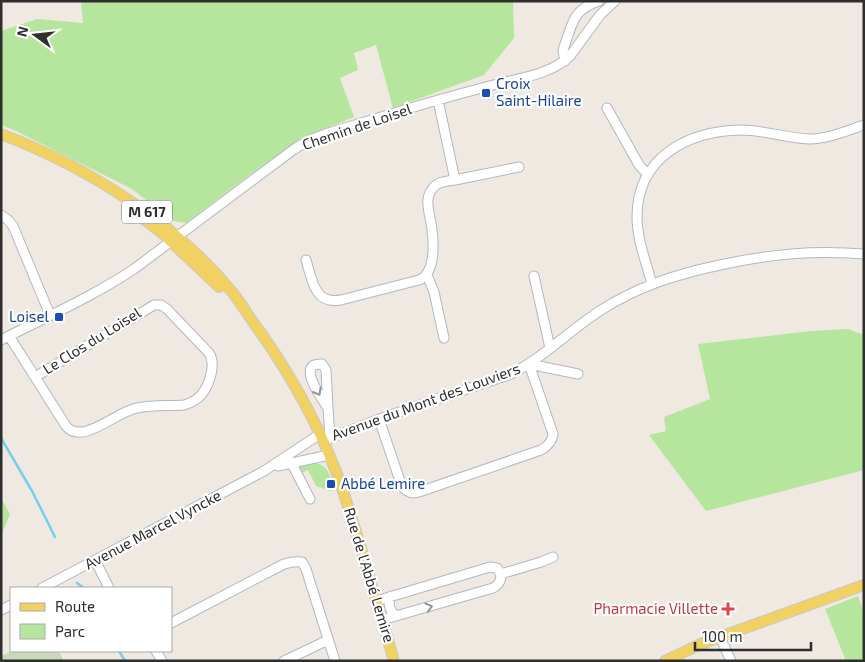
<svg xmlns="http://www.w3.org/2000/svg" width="865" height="662" font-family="'Exo 2',sans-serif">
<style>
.green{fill:#b6e59e}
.cemetery{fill:#c8d9b8}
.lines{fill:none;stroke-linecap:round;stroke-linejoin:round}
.stream{stroke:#75cff0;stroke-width:2.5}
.minor-casing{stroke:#b4b7c1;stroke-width:11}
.major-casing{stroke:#c9c9c9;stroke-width:12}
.minor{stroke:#fff;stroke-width:9}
.major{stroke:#f2d163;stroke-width:10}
.oneway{stroke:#969696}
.transit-dot{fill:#1a4fb4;stroke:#fff;stroke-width:2}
.health-dot{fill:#e0444e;stroke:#fff;stroke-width:2}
.labels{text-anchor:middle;stroke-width:4.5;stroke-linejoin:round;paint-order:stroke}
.shield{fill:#fff;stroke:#6d6d6d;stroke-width:1}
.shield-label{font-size:14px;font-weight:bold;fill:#2e2e2e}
.transit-label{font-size:15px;fill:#164399;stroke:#fff;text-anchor:start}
.street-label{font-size:15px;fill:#2e2e2e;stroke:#fff}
.health-label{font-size:15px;fill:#be3a42;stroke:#fff;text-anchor:end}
</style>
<rect width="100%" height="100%" fill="#efe9e1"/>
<path class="green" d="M81 1H513L514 38 484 75 393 108 376 45 354 53 358 70 340 78 354 117 300 139 248 176 186 223 173 221 132 189 16 131 1 125V31L37 19 83 23Z
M848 329 864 335V470L706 511 649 435 666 431 664 417 710 399 698 344 811 331Z
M311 463C329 463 329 475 334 489L330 491 316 486 308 470 302 473 298 465Z
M1 498 10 514 1 536Z
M858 596 864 613V661H846L825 609Z"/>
<path class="cemetery" d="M12 651H59L64 661H1V656Z"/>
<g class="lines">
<path class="stream" d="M1 438 32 491 55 537
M77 583 84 588
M119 651 125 661"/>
<g class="minor-casing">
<path id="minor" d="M565 61 563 51 564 47C573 23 572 10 599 1
M607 108 639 165 648 175
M455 180 519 167
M1 215 8 220 13 226 50 315
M306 260C312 279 314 305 341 300L419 280C435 274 434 245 432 230 431 215 421 197 436 185 441 181 449 181 455 180L438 100
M427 275 434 292 444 338
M534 276 550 348
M652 284C646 262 637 239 637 217 637 157 688 131 741 130 764 130 786 138 809 139 828 139 846 131 864 125
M9 336 66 426C82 446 117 411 137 408 152 405 169 406 184 405 191 403 200 398 204 391 210 382 216 363 209 353L167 309 161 305H154L35 377
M1 340C46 317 92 297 134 269L293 150C315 135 342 129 368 121 409 108 451 96 493 85 519 78 550 75 570 56L600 15 615 1
M529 364 578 374
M328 408C322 399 295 362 322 364L326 370 328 408 330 437
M379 419 401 484C405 492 411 494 419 492L541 450C548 446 552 442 553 434L529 364
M323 441 379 419 511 374C543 358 570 330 601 310 639 286 677 274 720 265 770 254 813 250 864 254
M291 462 310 499
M278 466 329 455
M95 560 109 588
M501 574 541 562 553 557
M42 588 264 471 320 434
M391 596C387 604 390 611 396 616
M376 601 490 567 497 568C503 575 502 583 493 588L382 620
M1 610 11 605
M171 623 284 564C291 562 295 561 302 562L306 569 335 661
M720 637 731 661
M156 651 162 661
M284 661 328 640"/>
</g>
<g class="major-casing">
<path id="major" d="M1 134C87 167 174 221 233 293 243 306 251 320 261 333 291 376 316 420 335 469 346 497 354 526 363 555 373 591 384 626 394 661
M128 207 162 233 219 287
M665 661 701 644 864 585"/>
</g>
<use href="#minor" class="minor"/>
<use href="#major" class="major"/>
</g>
<defs><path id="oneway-chevron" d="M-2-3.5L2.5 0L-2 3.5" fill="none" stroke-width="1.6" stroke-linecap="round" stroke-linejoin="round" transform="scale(1.25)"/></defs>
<g class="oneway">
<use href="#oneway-chevron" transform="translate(318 392) rotate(60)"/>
<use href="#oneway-chevron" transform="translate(429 607) rotate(-16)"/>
</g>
<g class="transit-dot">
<rect x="481" y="88" width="10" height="10" rx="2.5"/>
<rect x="54" y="312" width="10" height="10" rx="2.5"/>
<rect x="326" y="479" width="10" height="10" rx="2.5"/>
</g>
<path class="health-dot" d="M725.5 601.5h5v5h5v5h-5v5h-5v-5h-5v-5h5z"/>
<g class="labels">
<rect class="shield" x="122" y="200.5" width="50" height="23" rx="4"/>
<g class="shield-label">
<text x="147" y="217">M 617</text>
</g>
<g class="transit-label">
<text x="496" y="89">Croix<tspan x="496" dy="17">Saint-Hilaire</tspan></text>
<text x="49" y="322" text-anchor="end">Loisel</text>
<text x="341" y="489">Abbé Lemire</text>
</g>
<g class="street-label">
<text transform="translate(357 127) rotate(-19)" y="5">Chemin de Loisel</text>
<text transform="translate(92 341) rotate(-32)" y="5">Le Clos du Loisel</text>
<text transform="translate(426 402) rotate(-20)" y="5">Avenue du Mont des Louviers</text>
<text transform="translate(153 530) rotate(-28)" y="5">Avenue Marcel Vyncke</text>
<text transform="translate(369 575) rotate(73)" y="5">Rue de l'Abbé Lemire</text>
</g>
<g class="health-label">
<text x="718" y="614">Pharmacie Villette</text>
</g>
</g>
<rect width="865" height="662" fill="none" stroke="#2e2e2e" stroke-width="5"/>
<rect x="10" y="587" width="162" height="65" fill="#ffffff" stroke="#ababab"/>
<rect x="20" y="603" width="25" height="8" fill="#f2d163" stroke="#ababab"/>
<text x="55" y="612" font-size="15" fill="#2e2e2e">Route</text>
<rect x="20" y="624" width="25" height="15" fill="#b6e59e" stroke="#ababab"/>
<text x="55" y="637" font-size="15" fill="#2e2e2e">Parc</text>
<g transform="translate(35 35) rotate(285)" stroke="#ffffff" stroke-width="4" paint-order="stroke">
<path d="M0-4L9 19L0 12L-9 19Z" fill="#2e2e2e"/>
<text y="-8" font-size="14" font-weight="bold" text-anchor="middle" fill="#2e2e2e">N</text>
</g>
<path d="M695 642v8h116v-8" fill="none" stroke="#2e2e2e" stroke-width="2.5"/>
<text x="702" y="642" font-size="15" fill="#2e2e2e" stroke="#ffffff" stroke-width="4" paint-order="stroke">100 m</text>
</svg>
